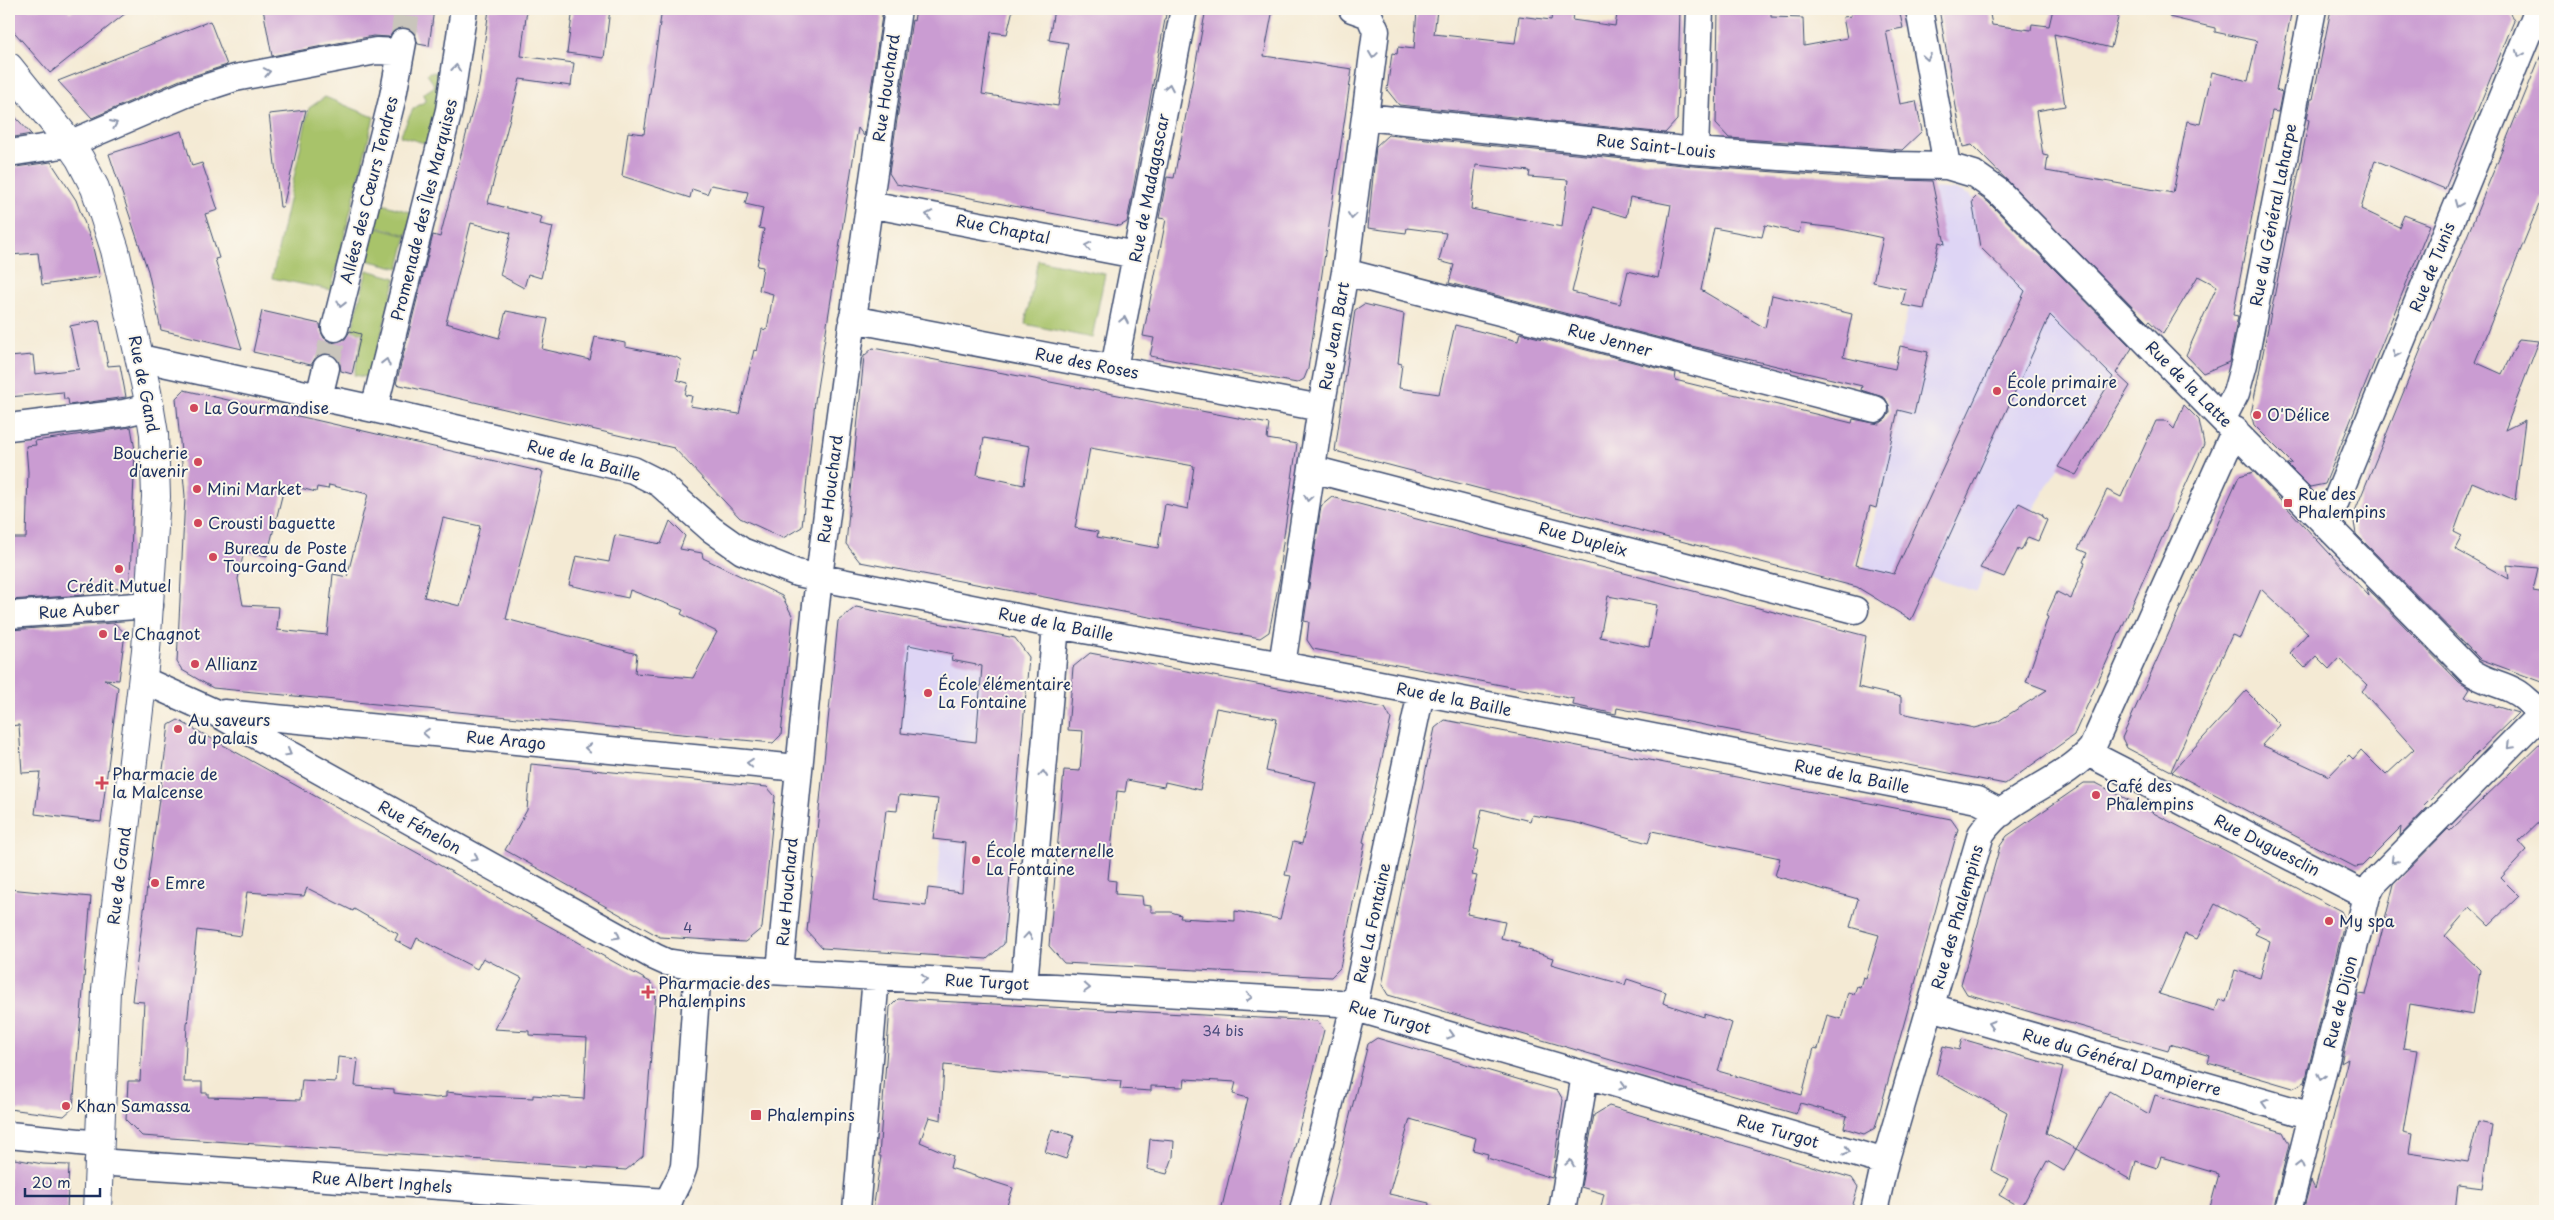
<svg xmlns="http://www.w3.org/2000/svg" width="2554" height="1220" font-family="'Playpen Sans',sans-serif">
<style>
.built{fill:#ded5f5}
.green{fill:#a8c36a;stroke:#627964}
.building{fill:#ca9cd2;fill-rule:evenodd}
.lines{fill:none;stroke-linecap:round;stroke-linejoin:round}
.minor-tunnel{stroke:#c9c5bc;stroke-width:26;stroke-dasharray:26 13;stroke-linecap:butt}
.minor-casing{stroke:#3c4b70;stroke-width:29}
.major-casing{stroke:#3c4b70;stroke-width:30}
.minor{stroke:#fff;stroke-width:26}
.major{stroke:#fff;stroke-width:28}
.oneway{stroke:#8d97ae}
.poi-dot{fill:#d1495b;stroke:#fbf7ec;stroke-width:2}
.labels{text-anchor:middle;stroke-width:4;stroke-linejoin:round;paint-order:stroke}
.number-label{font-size:14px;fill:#474a7b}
.street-label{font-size:16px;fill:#1b2f5e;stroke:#fbf7ec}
.poi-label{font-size:16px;fill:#1b2f5e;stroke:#fbf7ec;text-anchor:start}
</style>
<rect width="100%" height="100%" fill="#fbf7ec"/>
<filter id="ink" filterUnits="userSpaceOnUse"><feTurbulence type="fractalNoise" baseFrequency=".02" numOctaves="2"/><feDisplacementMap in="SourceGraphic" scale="10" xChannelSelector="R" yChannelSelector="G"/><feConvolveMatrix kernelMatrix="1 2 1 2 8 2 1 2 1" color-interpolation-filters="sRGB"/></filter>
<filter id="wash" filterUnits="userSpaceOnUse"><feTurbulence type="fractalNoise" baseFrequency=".0096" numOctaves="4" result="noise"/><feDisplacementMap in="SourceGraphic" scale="20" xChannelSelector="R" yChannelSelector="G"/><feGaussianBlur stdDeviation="1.12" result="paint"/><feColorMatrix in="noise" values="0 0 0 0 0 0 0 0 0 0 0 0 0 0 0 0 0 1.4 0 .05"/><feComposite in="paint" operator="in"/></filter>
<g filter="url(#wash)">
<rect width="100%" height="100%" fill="#f4ead4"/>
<path class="built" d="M1935 188 1958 190 1969 195 2129 352 2095 405 1995 575 1985 570 1977 592 1930 577 1911 621 1859 588 1898 410 1886 407Z
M856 607 1015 638 1029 657 1018 774 1002 773 1020 775 1006 944 986 959 931 955 950 740 827 729 838 621Z"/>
<path class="green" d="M429 72 445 73 431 145 400 136 413 109 427 100 423 94 435 86 427 74Z
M325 97 374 117 331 290 272 278 309 108Z
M379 203 413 213 407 235 373 225Z
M370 226 407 236 399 268 362 259Z
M1038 260 1105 274 1092 338 1025 324Z
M367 270 396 278 370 378 354 375 363 333 352 330Z"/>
<g id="blocks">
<path class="building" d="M9 9H67L70 12 77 9H131L50 73 9 26Z
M263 9H434L429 46 418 44 413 31 405 27 398 28 389 37 373 36 272 56Z
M489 9H527L521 56 574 63 571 86 520 79 488 203 542 217 540 224 553 227 541 278 528 274 524 288 500 275 511 233 471 223 446 323 499 338 506 311 548 319 542 349 590 360 595 337 625 343V347L676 357 681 360 677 380 688 383 685 395 692 396 690 406 739 414 754 350 757 351 762 329 767 330 773 294 759 290 763 267 757 266 764 229 759 228 763 208 745 204 748 192 711 185 707 194 692 189 690 198 622 176 628 132 644 134 662 9H883L864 136 858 128 815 401 802 527 783 538 740 518 674 448 396 384 433 235 440 237 479 84Z
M573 9H610L604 58 567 53Z
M916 9H1013L1007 34 991 32 982 94 1058 106 1068 43 1049 40 1054 9H1167L1127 222 1120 226 896 184 889 173 912 20 914 21Z
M1206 9H1273L1264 56 1352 69 1308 369 1304 379 1297 383 1150 356 1154 338 1143 336 1166 219 1159 218 1167 177 1174 178Z
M1553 9H1574L1572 20 1615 26 1618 9H1680L1677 120 1665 133 1399 105 1387 90 1392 53 1397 54 1398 47 1414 49 1417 10H1437L1434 34 1515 43 1519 16 1551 20Z
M1718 9H1771V17L1803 18 1804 46 1847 38 1843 17 1851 16 1850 9H1899L1903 28 1886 31 1900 104 1916 101 1922 131 1902 150 1729 138 1716 124Z
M1939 9H1989L1992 25 2031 30 2032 24 2049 26 2053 9H2120L2111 48 2054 34 2065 106 2036 111 2043 155 2048 156 2046 171 2173 193 2187 121 2200 124 2212 72 2248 81 2257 41 2215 32V28L2169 17 2170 9H2292L2276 90 2282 92 2278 112 2272 111 2233 315 2238 316 2229 362 2203 373 2186 355 2217 286 2198 276 2163 334 2149 321 2148 323 1972 145 1963 147Z
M2331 9H2492L2509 11 2514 21 2445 189 2375 160 2361 209 2399 227 2404 215 2430 225 2325 484 2310 487 2287 464 2292 463 2254 425 2251 414 2309 120 2307 119 2311 99H2313Z
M210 21 227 65 180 80 92 118 58 81Z
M2545 45V190L2475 362 2502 374 2519 339 2539 341 2505 430 2525 420 2515 500 2472 482 2454 532 2462 536 2455 549 2509 579 2507 565 2538 568 2533 591 2545 593V683L2480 659 2356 534 2353 516Z
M9 110 31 134 9 138Z
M306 110 283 207H280L269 114Z
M182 131 192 166 202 163 218 210 205 214 219 258 215 259 242 349 161 330 148 271 109 154Z
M1388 135 1693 166 1871 179 1932 181 1945 244 1939 242 1924 309 1902 305 1906 289 1873 282 1883 238 1836 228 1801 224 1799 233 1765 225 1762 237 1714 228 1701 290 1765 328 1772 295 1852 314 1843 357 1895 369 1900 346 1928 352 1914 414 1898 410 1876 508 1870 506 1855 565 1894 574 2025 291 1980 247 1972 201 1978 195 1988 202 2132 348 2116 373 2130 386 2076 475 2058 467 2113 377 2050 315 1911 620 1857 587 1335 451 1355 310 1364 304 1404 314 1398 363 1402 364 1399 388 1439 394 1455 325 1518 341 1520 333 1676 373 1675 380 1852 423 1853 419 1879 424 1886 419 1890 412 1889 405 1885 398 1861 390 1862 386 1683 344 1449 283 1454 265 1439 261 1446 233 1407 228 1406 233 1368 228 1376 146ZM1476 165 1530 171 1529 177 1568 180 1562 227 1471 209ZM1630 197 1671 205 1658 278 1628 271 1620 304 1572 292 1593 207 1626 217Z
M51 162 76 200 91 240 100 277 42 285 38 253 9 255V168Z
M262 311 320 324 321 332 324 338 332 343 345 339 350 331 361 334 352 374 341 371 340 364 337 358 329 353 316 357 311 365 253 352Z
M99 320 108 366 120 365 126 397 69 405 68 399H64L63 392 9 397V357L33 355 35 374 79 369 70 326Z
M873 348 1269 424 1267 439 1297 444 1279 571 1281 572 1269 632 1260 638 860 562 846 544 864 356ZM984 438 1030 446 1024 485 977 475ZM1090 448 1194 466 1188 509 1165 504 1158 548 1097 537 1098 532 1075 528Z
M184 390 543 472 506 619 637 654 635 673 693 678 717 632 681 614 683 610 630 590 628 598 569 585 576 556 609 562 615 535 661 544 670 521 685 536 680 549 702 553 703 558 782 596 793 617 781 735 773 743 213 688 182 670 177 662 185 496 176 398ZM285 484 316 492 317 487 328 489 329 485 368 494 347 577 333 574 327 635 277 630 279 607 243 605 238 579 244 551 267 556ZM443 518 480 526 460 606 424 597Z
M2184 405 2199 420 2204 444 2074 735 2005 784 1617 708 1616 714 1573 705 1574 699 1313 649 1307 640 1309 622 1304 621 1321 506 1332 497 1866 636 1858 687 1901 697V713L1974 728 1997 722 2047 690 2026 682 2048 617 2046 616 2057 592 2071 599 2085 563 2083 562 2087 553 2078 549 2107 490 2121 497 2156 421H2166L2174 429ZM1608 596 1657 605 1649 647 1600 637Z
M131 427 135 450 130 579 122 588 81 591 85 595 9 600V538H26L28 472 26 446 36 445 35 441Z
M2254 472 2369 596 2367 588 2459 682 2470 689 2465 697 2518 713 2424 805 2427 808 2400 836 2401 827 2362 866 2355 867 2172 772 2246 691 2280 725 2262 745 2329 776 2349 755 2353 759 2361 750 2386 775 2414 749 2362 691 2367 685 2339 658 2329 669 2316 656 2305 668 2290 653 2308 633 2261 589 2240 638 2232 635 2171 771 2127 748 2122 738 2239 476Z
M2019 503 2043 515 2042 517 2047 520 2038 541 2028 537 2021 551 2018 549 2004 577 1980 568Z
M856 607 1015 638 1029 657 1004 944 987 959 822 948 807 931 838 621ZM909 645 953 654 951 660 982 666 976 742 901 733ZM899 795 938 799 933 839 966 843 962 892 928 888 926 906 874 900 886 810 897 811Z
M114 623 125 633 119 680 104 679 118 687 101 822 35 814 40 772 22 773 19 725 9 726V630Z
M1090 653 1385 708 1391 719 1363 842 1365 843 1340 968 1331 977 1064 963 1049 946 1064 770 1080 771 1083 731 1068 730 1073 667ZM1216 708 1277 719 1266 771 1316 782 1302 844 1293 842 1285 875 1291 876 1280 919 1235 911V921L1180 918 1181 915 1171 912H1151V906L1143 905 1142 896 1115 894 1116 881 1108 880 1117 791 1125 792 1127 780 1164 787 1165 782 1200 790Z
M178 720 650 982 656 992 643 1156 626 1170 142 1136 126 1120 128 1081H140L144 1002 132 1001 134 984 169 725ZM307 888 353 911 354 909 398 934 395 940 412 949 417 938 477 969 483 958 522 978 494 1029 529 1031V1035L587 1038 584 1099 533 1095V1098L487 1096 446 1092V1097L436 1098 394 1093V1089L355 1086 358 1059 338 1057 336 1082 302 1080 300 1100 208 1097V1093H202V1082H184L187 1025 197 930 241 936 247 892 304 896Z
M1445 720 1951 819 1958 829 1875 1128 1864 1134 1844 1128 1847 1116 1800 1103 1796 1114 1388 995 1382 985 1426 769 1435 728ZM1482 809 1530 821 1532 815 1577 823 1648 843 1652 831 1780 858 1775 876 1858 899 1850 927 1879 935 1866 978 1863 977 1860 987 1857 986 1854 994 1848 992 1841 1019 1827 1015 1818 1049 1814 1048 1802 1095 1718 1071 1732 1023 1704 1014V1017L1663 1003 1666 992 1627 979 1625 985 1551 964 1553 958 1519 947 1520 943 1501 938 1505 922 1467 914 1477 876 1472 875 1478 850 1474 849Z
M2545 739V816L2519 841 2527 850 2501 878 2519 896 2489 925 2470 907 2445 936 2480 970 2473 1015 2410 1004 2403 1048 2417 1050 2403 1132 2412 1134 2409 1153 2468 1162 2478 1122 2492 1125 2483 1188 2458 1185 2455 1211H2303L2311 1181 2315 1189 2348 1059 2341 1063 2358 994 2366 995 2394 884 2448 829 2450 831Z
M531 764 767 787 775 796 762 928 745 942 660 937 505 850 527 810Z
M2084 783H2096L2341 911 2345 920 2305 1082 2293 1088 2208 1063 2210 1056 2170 1044 2168 1051 1967 994 1961 984 2000 846 2007 836ZM2215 904 2259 927 2255 934 2270 941 2260 978 2235 970 2226 1002 2219 1000 2215 1011 2159 994 2185 934 2197 939Z
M9 889 91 897 73 1108 64 1116 9 1109Z
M898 999 1317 1021 1324 1030 1279 1211H1221L1248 1098 1233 1094 1236 1082 1185 1079 1184 1087 1151 1086V1091L1120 1089 1121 1081 944 1065 941 1120 929 1117 920 1142 953 1156 950 1168 1013 1188 1005 1211H873L881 1156H879L890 1007Z
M1377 1038 1558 1091 1563 1100 1552 1178 1487 1158 1488 1154 1473 1150 1476 1138 1410 1119 1389 1194 1429 1203 1428 1211H1326L1368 1044Z
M1962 1039 2063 1068 2046 1133 2076 1149 2064 1171 2047 1161 2021 1208 1999 1195 2008 1179 1991 1170 2007 1112 1936 1074 1943 1046 1959 1050Z
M2109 1091 2149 1114 2155 1095 2283 1132 2289 1144 2273 1211H2209L2219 1174 2161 1157 2157 1168 2136 1161 2131 1180 2076 1149Z
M1609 1106 1852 1178 1858 1187 1851 1211H1600L1604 1194 1581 1187 1594 1115Z
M1052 1129 1074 1136 1066 1159 1045 1152Z
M1150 1139 1174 1141 1173 1157 1167 1174 1147 1169Z
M9 1158 43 1164 69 1165 67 1211H9Z"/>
</g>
</g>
<g filter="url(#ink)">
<use href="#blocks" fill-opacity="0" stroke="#3c4b70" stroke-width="1"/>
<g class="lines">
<path class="minor-tunnel" d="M403 42 407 9
M326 368 335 328"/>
<g class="minor-casing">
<path id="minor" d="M1919 9 1947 166
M1365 117 1695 151 1895 165 1947 166 1974 174 1998 191 2470 671C2484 682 2501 683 2516 692 2527 698 2533 709 2545 711
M1695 151 1700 9
M9 153 69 144 186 94 235 78 376 51 401 52
M869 204 1136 255
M1345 272 1875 409
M852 319 1321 408
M335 328 393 96 403 42
M140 358 374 409 633 470 659 483 711 529 742 551 797 573 1056 625 1282 665 1977 800 2002 813
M1114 368 1184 9
M319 397 326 368
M374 409 449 110 464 9
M2223 418 2236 393 2244 364 2313 9
M9 427 124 413 150 407
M1312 469 1855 610
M2326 525 2538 9
M9 615 150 605
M1282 665 1321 408 1345 272 1376 31 1369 15 1352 9
M143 680 214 712 655 957 666 962 698 967
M224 713 798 768
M2088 753 2367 896
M780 971C792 840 804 709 819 578 842 388 870 198 898 9
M1024 984 1056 625
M1931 1007 2312 1116
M9 1135 99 1144
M98 1162 667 1202
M667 1211C668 1194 680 1183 684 1166L698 967 1339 1003 1885 1162
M856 1211 876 977
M1303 1211 1354 1006 1421 693
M1562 1211 1585 1075
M1874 1211 1885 1162 1981 834C2007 795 2063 783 2092 748L2235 430
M2288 1211 2367 896 2373 884 2544 711"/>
</g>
<g class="major-casing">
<path id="major" d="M9 67 62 133 80 159 95 188 115 250 147 392 154 434 156 497 146 650 106 990 97 1211"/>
</g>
<use href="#minor" class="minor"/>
<use href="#major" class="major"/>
</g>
<defs><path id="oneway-chevron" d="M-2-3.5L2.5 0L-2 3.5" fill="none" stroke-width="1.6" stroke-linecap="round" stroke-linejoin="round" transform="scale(1.25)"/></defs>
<g class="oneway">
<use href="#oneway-chevron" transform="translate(2520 54) rotate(112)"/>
<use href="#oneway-chevron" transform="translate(1373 55) rotate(98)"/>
<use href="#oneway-chevron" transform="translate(1927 57) rotate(80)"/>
<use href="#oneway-chevron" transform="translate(456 68) rotate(-83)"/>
<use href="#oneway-chevron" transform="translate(267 72) rotate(-11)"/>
<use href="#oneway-chevron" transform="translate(1169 87) rotate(-79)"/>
<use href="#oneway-chevron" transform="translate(114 124) rotate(-23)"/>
<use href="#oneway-chevron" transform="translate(2458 204) rotate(112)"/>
<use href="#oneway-chevron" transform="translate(929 215) rotate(-169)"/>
<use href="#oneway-chevron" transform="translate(1352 216) rotate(97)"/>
<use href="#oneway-chevron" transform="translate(1088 246) rotate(-169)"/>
<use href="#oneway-chevron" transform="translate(341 304) rotate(104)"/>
<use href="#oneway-chevron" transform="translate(1124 320) rotate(-79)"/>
<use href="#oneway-chevron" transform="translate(2396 354) rotate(112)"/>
<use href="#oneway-chevron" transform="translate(386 362) rotate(-76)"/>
<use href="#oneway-chevron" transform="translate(1308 498) rotate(99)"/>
<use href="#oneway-chevron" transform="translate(426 733) rotate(-175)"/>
<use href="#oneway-chevron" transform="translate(2510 746) rotate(135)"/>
<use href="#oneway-chevron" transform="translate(588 748) rotate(-175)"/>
<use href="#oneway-chevron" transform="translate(288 753) rotate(29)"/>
<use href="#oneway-chevron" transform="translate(750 763) rotate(-175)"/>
<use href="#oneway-chevron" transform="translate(1043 774) rotate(-85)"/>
<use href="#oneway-chevron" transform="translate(475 858) rotate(29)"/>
<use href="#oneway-chevron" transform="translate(2394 860) rotate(135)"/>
<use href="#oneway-chevron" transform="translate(617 936) rotate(29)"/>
<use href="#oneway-chevron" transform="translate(1028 936) rotate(-85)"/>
<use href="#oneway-chevron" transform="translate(924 979) rotate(3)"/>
<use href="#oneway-chevron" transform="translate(1087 988) rotate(3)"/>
<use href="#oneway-chevron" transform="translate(1249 997) rotate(3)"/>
<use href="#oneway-chevron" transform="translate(1991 1024) rotate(-164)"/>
<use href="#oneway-chevron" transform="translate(1451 1035) rotate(17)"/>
<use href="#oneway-chevron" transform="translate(2321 1077) rotate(104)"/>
<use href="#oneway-chevron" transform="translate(1623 1086) rotate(16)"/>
<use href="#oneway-chevron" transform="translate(2265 1103) rotate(-164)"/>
<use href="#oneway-chevron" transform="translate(1847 1151) rotate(16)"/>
<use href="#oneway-chevron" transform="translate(1570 1163) rotate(-80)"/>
<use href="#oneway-chevron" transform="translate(2300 1164) rotate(-76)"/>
</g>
</g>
<g class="poi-dot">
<circle cx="1997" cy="391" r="5"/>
<circle cx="194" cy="408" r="5"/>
<circle cx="2257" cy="415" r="5"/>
<circle cx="198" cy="462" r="5"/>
<circle cx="197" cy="489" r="5"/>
<rect x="2283" y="498" width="10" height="10" rx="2.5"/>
<circle cx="198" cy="523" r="5"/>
<circle cx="213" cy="557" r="5"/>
<circle cx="119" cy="569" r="5"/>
<circle cx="103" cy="634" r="5"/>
<circle cx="195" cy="664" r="5"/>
<circle cx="928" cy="693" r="5"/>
<circle cx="178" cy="729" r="5"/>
<path d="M99.5 775.5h5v5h5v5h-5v5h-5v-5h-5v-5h5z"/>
<circle cx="2096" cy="795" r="5"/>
<circle cx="976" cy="860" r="5"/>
<circle cx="155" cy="883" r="5"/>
<circle cx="2329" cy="921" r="5"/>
<path d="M645.5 984.5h5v5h5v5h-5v5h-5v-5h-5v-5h5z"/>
<circle cx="66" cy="1106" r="5"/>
<rect x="750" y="1109" width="12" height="12" rx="2.5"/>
</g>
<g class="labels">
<g class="number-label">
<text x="688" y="933">4</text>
<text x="1223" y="1036">34 bis</text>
</g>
<g class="street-label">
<text transform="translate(886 88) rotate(-82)" y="6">Rue Houchard</text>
<text transform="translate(1656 146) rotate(6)" y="6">Rue Saint-Louis</text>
<text transform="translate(1149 188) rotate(-79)" y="6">Rue de Madagascar</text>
<text transform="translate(369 190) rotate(-76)" y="6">Allées des Cœurs Tendres</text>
<text transform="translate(424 210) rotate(-76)" y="6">Promenade des Îles Marquises</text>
<text transform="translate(2273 215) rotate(-79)" y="6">Rue du Général Laharpe</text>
<text transform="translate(1003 229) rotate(11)" y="6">Rue Chaptal</text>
<text transform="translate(2432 267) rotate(-68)" y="6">Rue de Tunis</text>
<text transform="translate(1334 336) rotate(-80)" y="6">Rue Jean Bart</text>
<text transform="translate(1610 340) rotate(15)" y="6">Rue Jenner</text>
<text transform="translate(1087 363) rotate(11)" y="6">Rue des Roses</text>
<text transform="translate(144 384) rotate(79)" y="6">Rue de Gand</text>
<text transform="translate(2189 384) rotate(45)" y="6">Rue de la Latte</text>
<text transform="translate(584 460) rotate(15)" y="6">Rue de la Baille</text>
<text transform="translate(830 489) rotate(-83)" y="6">Rue Houchard</text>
<text transform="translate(1583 539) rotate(15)" y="6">Rue Dupleix</text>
<text transform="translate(79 610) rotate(-4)" y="6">Rue Auber</text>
<text transform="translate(1056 624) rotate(11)" y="6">Rue de la Baille</text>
<text transform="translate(1454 699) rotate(11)" y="6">Rue de la Baille</text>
<text transform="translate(506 740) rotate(5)" y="6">Rue Arago</text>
<text transform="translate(1852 776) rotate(11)" y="6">Rue de la Baille</text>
<text transform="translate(420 827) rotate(29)" y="6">Rue Fénelon</text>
<text transform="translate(2267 845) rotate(27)" y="6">Rue Duguesclin</text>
<text transform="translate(119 876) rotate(-83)" y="6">Rue de Gand</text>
<text transform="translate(787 892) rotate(-85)" y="6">Rue Houchard</text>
<text transform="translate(1957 917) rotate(-74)" y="6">Rue des Phalempins</text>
<text transform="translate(1372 923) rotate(-78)" y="6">Rue La Fontaine</text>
<text transform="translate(987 982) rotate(3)" y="6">Rue Turgot</text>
<text transform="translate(2340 1002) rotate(-76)" y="6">Rue de Dijon</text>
<text transform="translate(1390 1017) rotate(16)" y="6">Rue Turgot</text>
<text transform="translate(2122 1062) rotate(16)" y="6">Rue du Général Dampierre</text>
<text transform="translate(1778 1131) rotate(16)" y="6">Rue Turgot</text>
<text transform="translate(382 1182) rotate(4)" y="6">Rue Albert Inghels</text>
</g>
<g class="poi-label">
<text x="2007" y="388">École primaire<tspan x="2007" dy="18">Condorcet</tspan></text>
<text x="204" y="414">La Gourmandise</text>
<text x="2267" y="421">O'Délice</text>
<text x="188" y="459" text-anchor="end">Boucherie<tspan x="188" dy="18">d'avenir</tspan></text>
<text x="207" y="495">Mini Market</text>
<text x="2298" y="500">Rue des<tspan x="2298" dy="18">Phalempins</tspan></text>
<text x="208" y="529">Crousti baguette</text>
<text x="223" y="554">Bureau de Poste<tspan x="223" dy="18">Tourcoing-Gand</tspan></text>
<text x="119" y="592" text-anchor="middle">Crédit Mutuel</text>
<text x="113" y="640">Le Chagnot</text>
<text x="205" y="670">Allianz</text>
<text x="938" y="690">École élémentaire<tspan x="938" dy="18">La Fontaine</tspan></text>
<text x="188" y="726">Au saveurs<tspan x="188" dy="18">du palais</tspan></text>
<text x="112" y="780">Pharmacie de<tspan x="112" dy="18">la Malcense</tspan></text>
<text x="2106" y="792">Café des<tspan x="2106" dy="18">Phalempins</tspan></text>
<text x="986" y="857">École maternelle<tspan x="986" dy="18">La Fontaine</tspan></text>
<text x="165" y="889">Emre</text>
<text x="2339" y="927">My spa</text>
<text x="658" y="989">Pharmacie des<tspan x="658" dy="18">Phalempins</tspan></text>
<text x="76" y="1112">Khan Samassa</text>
<text x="767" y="1121">Phalempins</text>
</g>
</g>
<rect width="2554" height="1220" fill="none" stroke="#fbf7ec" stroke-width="30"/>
<path d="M25 1188v8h75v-8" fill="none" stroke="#1b2f5e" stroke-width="2.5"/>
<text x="32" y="1188" font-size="15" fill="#1b2f5e" stroke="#fbf7ec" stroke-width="4" paint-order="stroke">20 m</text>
</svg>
